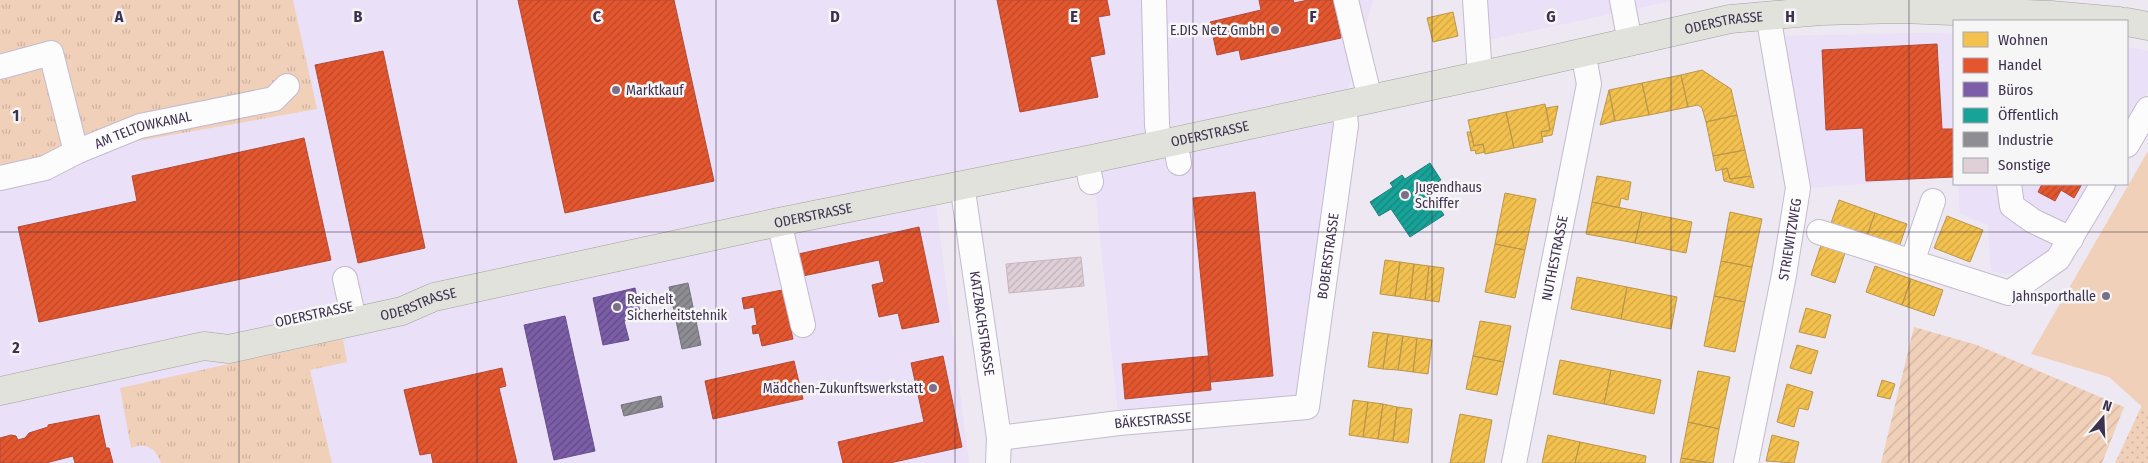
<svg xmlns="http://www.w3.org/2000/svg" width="2148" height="463" font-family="'Fira Sans Condensed',sans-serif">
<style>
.built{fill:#eae0f7}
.grass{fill:url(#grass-tufts)}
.park{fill:url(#park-dots)}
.garden{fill:url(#garden-furrows)}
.pitch{fill:#f0d0b8}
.homes{fill:url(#homes-hatch);stroke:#bc964e}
.shops{fill:url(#shops-hatch);stroke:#b24b38}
.offices{fill:url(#offices-hatch);stroke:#69508d}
.public{fill:url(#public-hatch);stroke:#238082}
.industry{fill:url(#industry-hatch);stroke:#75717e}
.building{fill:url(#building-hatch);stroke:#c8b5bd}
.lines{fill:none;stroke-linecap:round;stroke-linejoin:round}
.minor-casing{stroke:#c4bbce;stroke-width:26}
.major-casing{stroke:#a1a299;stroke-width:29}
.minor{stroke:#fcfcfd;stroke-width:24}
.major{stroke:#e0e2db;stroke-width:28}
.grid{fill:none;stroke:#3e304f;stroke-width:1;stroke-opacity:0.55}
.poi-dot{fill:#7b7088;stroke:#f6f6f6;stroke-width:2}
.labels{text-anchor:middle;stroke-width:5;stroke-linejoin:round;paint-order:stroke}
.street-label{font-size:14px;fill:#3e304f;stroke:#f6f6f6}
.poi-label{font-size:14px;fill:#3e304f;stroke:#f6f6f6;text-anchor:end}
.grid-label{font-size:16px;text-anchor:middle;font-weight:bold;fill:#3e304f;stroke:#f6f6f6;stroke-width:5;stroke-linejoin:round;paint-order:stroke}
</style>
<defs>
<pattern id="grass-tufts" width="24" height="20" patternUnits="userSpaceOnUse" patternTransform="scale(1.25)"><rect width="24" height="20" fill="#f0d0b8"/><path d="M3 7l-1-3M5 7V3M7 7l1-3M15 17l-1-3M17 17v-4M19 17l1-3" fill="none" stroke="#cfb3a0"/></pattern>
<pattern id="park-dots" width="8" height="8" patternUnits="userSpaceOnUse" patternTransform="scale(1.25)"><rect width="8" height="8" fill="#f0d0b8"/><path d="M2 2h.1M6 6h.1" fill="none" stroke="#cfb3a0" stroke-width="1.8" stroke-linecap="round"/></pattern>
<pattern id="garden-furrows" width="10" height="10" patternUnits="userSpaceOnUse" patternTransform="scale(1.25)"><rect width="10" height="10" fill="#f0d0b8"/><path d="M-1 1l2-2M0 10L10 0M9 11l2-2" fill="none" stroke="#cfb3a0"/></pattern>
<pattern id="homes-hatch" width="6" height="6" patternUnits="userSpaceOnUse" patternTransform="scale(1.25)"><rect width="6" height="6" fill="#f2c14e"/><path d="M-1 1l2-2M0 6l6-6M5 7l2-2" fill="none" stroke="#d1a646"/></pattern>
<pattern id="shops-hatch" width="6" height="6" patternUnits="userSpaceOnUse" patternTransform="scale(1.25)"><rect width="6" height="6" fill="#e4572e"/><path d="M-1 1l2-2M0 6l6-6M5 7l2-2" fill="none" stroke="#ba482a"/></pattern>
<pattern id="offices-hatch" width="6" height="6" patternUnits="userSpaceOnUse" patternTransform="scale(1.25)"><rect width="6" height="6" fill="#7b5ea7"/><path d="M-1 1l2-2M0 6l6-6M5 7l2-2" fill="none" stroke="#614a83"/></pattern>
<pattern id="public-hatch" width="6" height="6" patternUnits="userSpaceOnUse" patternTransform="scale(1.25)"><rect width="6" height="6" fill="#17a398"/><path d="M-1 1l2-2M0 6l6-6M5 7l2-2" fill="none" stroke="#16857e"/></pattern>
<pattern id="industry-hatch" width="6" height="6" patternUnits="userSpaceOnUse" patternTransform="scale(1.25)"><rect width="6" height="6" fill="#8d8d92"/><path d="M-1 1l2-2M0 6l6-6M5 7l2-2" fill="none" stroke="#75747a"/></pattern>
<pattern id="building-hatch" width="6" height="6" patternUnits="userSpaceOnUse" patternTransform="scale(1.25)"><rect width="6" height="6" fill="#dfcfd7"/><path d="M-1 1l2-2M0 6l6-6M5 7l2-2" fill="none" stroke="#c0b2ba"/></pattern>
</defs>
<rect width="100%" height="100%" fill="#ede8f2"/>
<path class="built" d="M293 0H1373L1344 104 1307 407 1119 423 1092 159 934 190 969 463H0V178L76 152 316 109Z
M1473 0H1676L1479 42Z
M1921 33 1954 34V177L1807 188 1801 133 1780 36Z
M2127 47 2148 51V92L2127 130Z
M1958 184H2096L2060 246 2025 271 2005 274 1991 271 1988 225 1960 214Z"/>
<path class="grass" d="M0 0H293L317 109 76 152 0 178Z
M343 339 347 362 310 370 332 463H161C157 449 145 441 131 448L120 388Z"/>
<path class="park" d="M2142 405 2148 412V463H2115Z"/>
<path class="garden" d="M1914 327 1977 345 2124 407 2102 463H1881Z"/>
<path class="pitch" d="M2148 151V412L2109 377 2031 354Z"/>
<path class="homes" d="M1453 12 1458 36 1433 42 1427 18Z
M1702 70 1731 89 1737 115 1706 122 1702 108 1698 105 1688 107 1681 75Z
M1681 75 1688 107 1649 115 1642 83Z
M1642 83 1649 115 1615 121 1609 90Z
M1609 90 1615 121 1600 125Z
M1545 104 1550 130 1541 132 1543 142 1514 148 1506 112Z
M1558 106 1552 135 1542 137 1541 132 1550 130 1546 108Z
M1506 112 1514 148 1485 154 1483 144 1474 146 1468 120Z
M1737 115 1745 150 1713 156 1706 122Z
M1467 132H1471L1474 146 1483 144 1485 152 1476 154 1475 150 1471 151Z
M1745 150 1751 176 1730 179 1727 168 1716 171 1713 156Z
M1727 168 1730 179 1751 176 1754 188 1724 181 1722 170Z
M1597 176 1631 182 1628 200 1621 198 1619 208 1592 202Z
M1505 193 1536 199 1525 250 1495 244Z
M1839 200 1875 213 1866 239 1830 226Z
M1592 202 1642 212 1635 243 1586 234Z
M1642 212 1692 222 1686 253 1635 243Z
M1730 212 1762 219 1752 267 1721 261Z
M1875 213 1907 224 1898 250 1866 239Z
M1947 216 1983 230 1970 262 1934 248Z
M1495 244 1525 250 1515 298 1485 292Z
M1821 245 1845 253 1835 283 1811 275Z
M1385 260 1400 262 1395 296 1380 294Z
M1721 261 1752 267 1745 302 1714 296Z
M1400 262 1414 264 1410 298 1395 296Z
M1414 264 1429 266 1425 300 1410 298Z
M1429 266 1444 268 1439 302 1425 300Z
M1875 266 1911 279 1902 305 1866 292Z
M1577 277 1627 287 1621 319 1571 309Z
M1911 279 1943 290 1934 316 1902 305Z
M1627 287 1677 297 1671 329 1621 319Z
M1714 296 1745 302 1735 352 1704 346Z
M1806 308 1831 315 1825 338 1799 332Z
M1480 321 1511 326 1504 362 1473 356Z
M1373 332 1388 334 1383 369 1368 367Z
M1388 334 1403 336 1398 370 1383 369Z
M1403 336 1417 338 1413 372 1398 370Z
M1417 338 1432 340 1428 374 1413 372Z
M1797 345 1818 351 1811 374 1790 368Z
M1473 356 1504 362 1497 395 1466 389Z
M1560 360 1611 370 1604 404 1553 394Z
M1611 370 1661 380 1654 414 1604 404Z
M1698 371 1730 377 1719 429 1688 422Z
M1882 380 1895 384 1890 399 1877 396Z
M1787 384 1813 392 1808 410 1799 408 1794 427 1777 422Z
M1353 400 1368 402 1363 437 1349 435Z
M1368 402 1383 404 1378 439 1363 437Z
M1383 404 1397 407 1393 441 1378 439Z
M1397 407 1412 409 1408 443 1393 441Z
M1460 414 1492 420 1484 463H1450Z
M1688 422 1719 429 1713 463 1681 458Z
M1548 435 1580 442 1575 463H1542Z
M1772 435 1799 442 1794 463 1766 461Z
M1580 442 1646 456 1645 463H1575Z
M1681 458 1707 463H1680Z"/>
<path class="shops" d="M518 0H674L714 181 565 213Z
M997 0H1107L1110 15 1098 17 1105 54 1090 57 1098 97 1020 112Z
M1259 0H1293L1294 3 1308 0H1333L1341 38 1241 60 1239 50 1217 55 1210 22 1261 10Z
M1937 44 1942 129H1954V177L1866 181 1863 128 1826 130 1822 50Z
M383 51 425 248 358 263 315 65Z
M304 138 331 260 39 322 18 227 137 201 132 176Z
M2042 184H2082L2074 198 2061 190 2055 201 2038 192Z
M1255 192 1273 376 1211 382 1193 198Z
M919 227 939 322 902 329 898 313 879 317 872 285 884 282 879 260 798 277 794 255Z
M782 290 793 339 762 346 759 333 753 334 752 326 757 325 754 307 744 309 742 298Z
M943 356 962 447 890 463H843L838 442 924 422 911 363Z
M1208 356 1211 390 1125 399 1122 364Z
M794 361 803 399 713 419 705 381Z
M502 368 506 386 499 388 517 463H433L431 453 420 455 404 390Z
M99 415 106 448H109L113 463H75L73 456 46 463H0V438L11 435 16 436 18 440 25 438 29 433 48 427V425Z"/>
<path class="offices" d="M635 288 641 317 624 321 629 340 603 345 593 298Z
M565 316 595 451 554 460 524 325Z"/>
<path class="public" d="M1430 163 1441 180 1427 189 1444 215 1410 237 1391 209 1379 216 1370 202 1393 187 1390 183 1402 175 1405 179Z"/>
<path class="industry" d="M688 283 701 345 682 349 669 287Z
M661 396 663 407 624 416 621 405Z"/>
<path class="building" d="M1081 257 1084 286 1009 293 1006 264Z"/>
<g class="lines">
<g class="minor-casing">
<g id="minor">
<path d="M1154 0 1157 125 1160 144"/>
<path d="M1346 0 1370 99"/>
<path d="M1475 0 1480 76"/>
<path d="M1622 0 1630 42"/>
<path d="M0 67 51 53 76 152"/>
<path d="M1175 141 1179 163"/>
<path d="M2127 145 2148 109"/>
<path d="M1086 160 1091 182"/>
<path id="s1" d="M0 178 45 168 76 152 140 126 274 99 287 86"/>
<path id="s2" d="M962 184 999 438 998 463"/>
<path d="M2009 184 2012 206 2033 221 2071 239"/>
<path d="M779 222 803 325"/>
<path d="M1819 232 2009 293 2058 259 2103 184"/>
<path d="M1912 262 1933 201"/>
<path d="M345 279 351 306"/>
<path id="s3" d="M999 438 1119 423 1307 407 1346 125 1344 105"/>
<path id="s4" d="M1514 463 1589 84 1583 52"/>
<path id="s5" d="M1746 463 1784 275 1798 188 1768 15"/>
</g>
</g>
<g class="major-casing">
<g id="major">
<path d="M2127 22 2148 26"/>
<path id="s6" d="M0 391 204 346 229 349 402 311 434 297 779 222 1092 159 1519 67 1730 19 1821 11 1901 9 2051 15 2119 21"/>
</g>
</g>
<use href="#minor" class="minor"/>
<use href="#major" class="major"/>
</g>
<path class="grid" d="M239 0V463M477 0V463M716 0V463M955 0V463M1193 0V463M1432 0V463M1671 0V463M1909 0V463M0 232H2148"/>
<g class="poi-dot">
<circle cx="1275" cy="30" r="5"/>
<circle cx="616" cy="90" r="5"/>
<circle cx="1405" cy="195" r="5"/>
<circle cx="2106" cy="296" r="5"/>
<circle cx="617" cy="307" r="5"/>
<circle cx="933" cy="388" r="5"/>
</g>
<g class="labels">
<g class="street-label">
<text dy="5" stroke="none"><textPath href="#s6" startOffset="1765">ODERSTRASSE</textPath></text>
<text dy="5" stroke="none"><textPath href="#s1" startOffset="152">AM TELTOWKANAL</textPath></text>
<text dy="5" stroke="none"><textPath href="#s6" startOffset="1239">ODERSTRASSE</textPath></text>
<text dy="5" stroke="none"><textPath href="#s6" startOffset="834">ODERSTRASSE</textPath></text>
<text dy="5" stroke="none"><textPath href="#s5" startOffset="228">STRIEWITZWEG</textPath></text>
<text dy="5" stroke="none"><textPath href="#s3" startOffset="462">BOBERSTRASSE</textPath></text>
<text dy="5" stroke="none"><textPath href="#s4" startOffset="209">NUTHESTRASSE</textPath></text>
<text dy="5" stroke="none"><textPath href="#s6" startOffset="429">ODERSTRASSE</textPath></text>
<text transform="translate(314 314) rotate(-12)" y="5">ODERSTRASSE</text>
<text dy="5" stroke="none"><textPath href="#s2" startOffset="141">KATZBACHSTRASSE</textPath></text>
<text dy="5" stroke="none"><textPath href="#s3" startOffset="155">BÄKESTRASSE</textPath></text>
</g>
<g class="poi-label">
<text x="1265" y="35">E.DIS Netz GmbH</text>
<text x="626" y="95" text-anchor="start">Marktkauf</text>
<text x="1415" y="192" text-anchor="start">Jugendhaus<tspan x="1415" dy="16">Schiffer</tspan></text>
<text x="2096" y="301">Jahnsporthalle</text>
<text x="627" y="304" text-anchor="start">Reichelt<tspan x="627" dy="16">Sicherheitstehnik</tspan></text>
<text x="923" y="393">Mädchen-Zukunftswerkstatt</text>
</g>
</g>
<g class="grid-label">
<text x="119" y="22">A</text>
<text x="358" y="22">B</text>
<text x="597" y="22">C</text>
<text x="835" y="22">D</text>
<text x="1074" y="22">E</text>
<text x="1313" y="22">F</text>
<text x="1551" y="22">G</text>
<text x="1790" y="22">H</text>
<text x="16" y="121">1</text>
<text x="16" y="353">2</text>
</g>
<rect x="1953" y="20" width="175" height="165" fill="#f6f6f6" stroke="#aca7b3"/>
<rect x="1963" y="32" width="25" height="15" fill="#f2c14e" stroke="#aca7b3"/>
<text x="1998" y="45" font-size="15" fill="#3e304f">Wohnen</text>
<rect x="1963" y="58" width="25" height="15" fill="#e4572e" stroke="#aca7b3"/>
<text x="1998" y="70" font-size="15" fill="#3e304f">Handel</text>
<rect x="1963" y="82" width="25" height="15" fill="#7b5ea7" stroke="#aca7b3"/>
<text x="1998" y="95" font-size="15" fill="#3e304f">Büros</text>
<rect x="1963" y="108" width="25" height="15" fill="#17a398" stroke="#aca7b3"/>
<text x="1998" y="120" font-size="15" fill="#3e304f">Öffentlich</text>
<rect x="1963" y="132" width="25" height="15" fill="#8d8d92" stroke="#aca7b3"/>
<text x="1998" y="145" font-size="15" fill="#3e304f">Industrie</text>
<rect x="1963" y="158" width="25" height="15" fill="#dfcfd7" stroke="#aca7b3"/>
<text x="1998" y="170" font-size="15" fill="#3e304f">Sonstige</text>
<g transform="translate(2103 418) rotate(19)" stroke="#f6f6f6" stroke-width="4" paint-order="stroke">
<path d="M0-4L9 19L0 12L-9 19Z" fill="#3e304f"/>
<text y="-8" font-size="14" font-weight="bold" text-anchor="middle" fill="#3e304f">N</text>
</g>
</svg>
